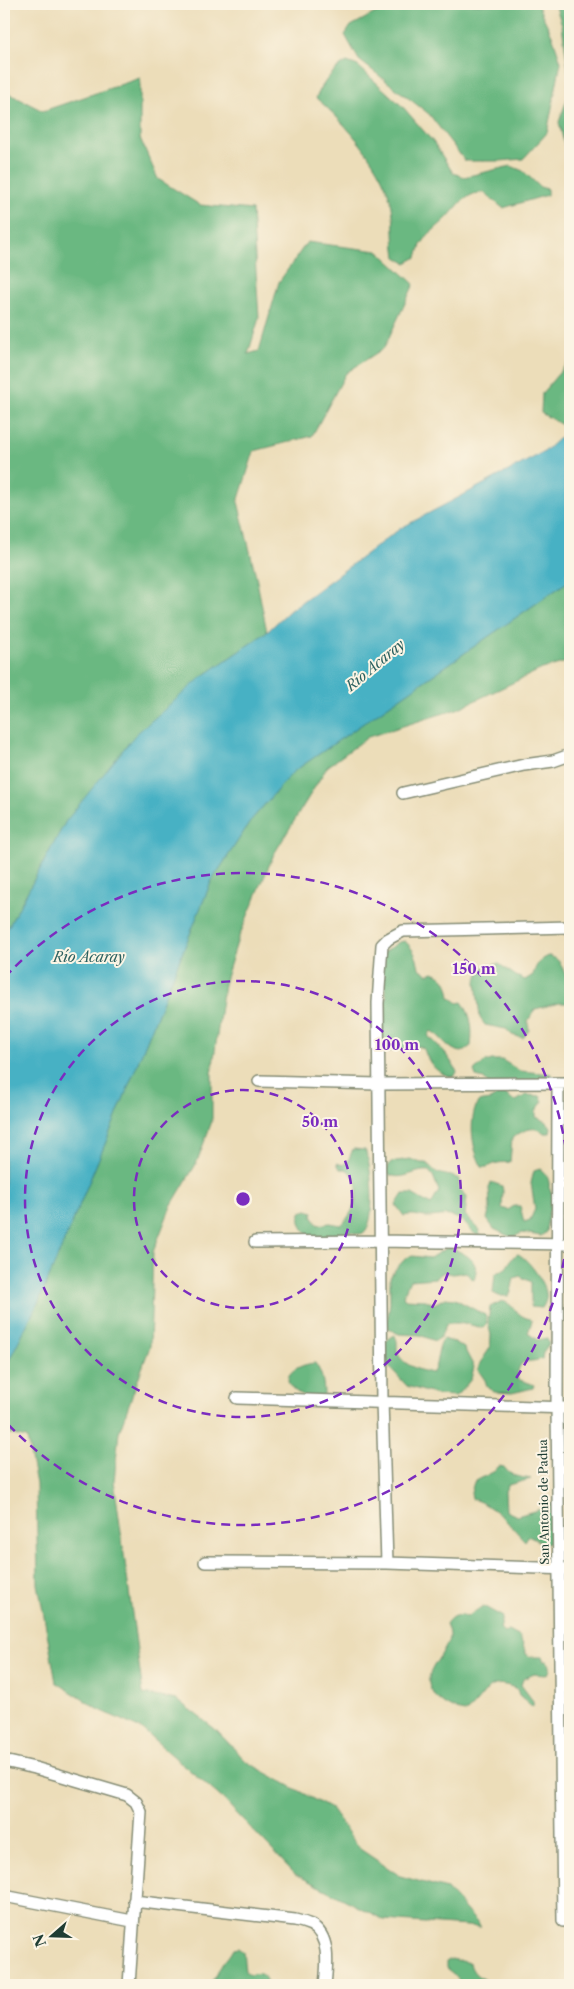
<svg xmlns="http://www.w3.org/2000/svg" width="574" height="1989" font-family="'Libre Caslon Text',serif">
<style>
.forest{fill:#6ab881;stroke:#447a5a}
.water{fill:#46b1c4;stroke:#32777c}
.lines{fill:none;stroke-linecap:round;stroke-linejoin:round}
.street-casing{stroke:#868d76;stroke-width:14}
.street{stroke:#fff;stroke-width:11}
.ring{fill:none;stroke:#7b2cbf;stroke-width:2.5;stroke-dasharray:9 6}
.labels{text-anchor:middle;stroke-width:4;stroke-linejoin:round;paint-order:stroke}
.street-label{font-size:12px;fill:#1f3d34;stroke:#fcf5e5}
.water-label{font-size:14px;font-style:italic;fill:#2b605f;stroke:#fcf5e5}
.centre{fill:#7b2cbf;stroke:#fcf5e5;stroke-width:2.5}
.ring-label{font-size:15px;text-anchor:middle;font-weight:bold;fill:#7b2cbf;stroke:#fcf5e5;stroke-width:4;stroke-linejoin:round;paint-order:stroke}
</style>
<rect width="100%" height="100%" fill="#fcf5e5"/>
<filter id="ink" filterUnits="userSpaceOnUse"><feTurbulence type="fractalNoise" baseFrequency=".02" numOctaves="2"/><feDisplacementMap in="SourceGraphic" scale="10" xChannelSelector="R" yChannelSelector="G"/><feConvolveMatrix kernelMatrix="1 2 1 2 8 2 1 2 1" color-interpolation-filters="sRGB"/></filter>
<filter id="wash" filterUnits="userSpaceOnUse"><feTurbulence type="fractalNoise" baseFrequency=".0096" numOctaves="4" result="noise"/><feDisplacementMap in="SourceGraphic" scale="20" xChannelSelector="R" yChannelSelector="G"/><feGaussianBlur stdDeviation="1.12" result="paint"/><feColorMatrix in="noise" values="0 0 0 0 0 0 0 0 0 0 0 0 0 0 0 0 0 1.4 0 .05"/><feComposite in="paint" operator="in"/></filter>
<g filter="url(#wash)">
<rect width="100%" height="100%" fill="#ecddb9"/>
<path class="forest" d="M398 4H537L552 35 561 62 547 133 523 159 500 161H465L429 114 359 60 345 35 351 26 388 6Z
M555 4H570V84L562 25Z
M347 62 358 66 403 107 434 143 453 173 464 177 511 166 523 171 540 187 547 189V195L503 208 483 192 471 195 461 202 446 219 428 235 421 245 417 257 406 263 396 257C393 240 395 224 392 207 385 168 346 123 316 98 323 83 332 70 347 62Z
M140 78V138L158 179 200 205 252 210 259 318 248 354 259 351 279 282 307 242 378 251 414 284 384 348 346 373 312 436 254 451 238 502 256 576 267 632 203 676 66 821 4 935V91L43 111Z
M570 91V159L568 161 559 122Z
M570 360V428L569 429 541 413 542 393Z
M570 580V661L542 669 457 709 368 737 327 767 274 854 238 939 224 984 212 1073V1121L196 1164 171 1206 153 1252 150 1346 119 1432 114 1481 143 1694 177 1700 215 1729 247 1762 331 1809 360 1849 400 1876 447 1889 481 1927 384 1920 295 1874 223 1799 143 1730 98 1709 56 1682 38 1584 36 1484 27 1438 4 1433V1370L40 1299 105 1144 211 882 252 819 293 772Z
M405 941C413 949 417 956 419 968L428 974 433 972C446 977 448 984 450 997L458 1003 462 1002C472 1016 473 1029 471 1046L462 1052C448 1051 443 1037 431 1031L428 1036C440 1046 450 1058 457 1072L454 1077C438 1075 429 1065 424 1049L419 1046C407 1051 400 1048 388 1052 369 1024 363 1026 387 998L383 978 375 965 376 958 399 942Z
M549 956C566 961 559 970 570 980V1010L567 1003H559L535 1009 528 1021 529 1030 523 1038 512 1035 506 1029 485 1025 480 1018 476 981 480 972 486 965 499 964 516 976 525 980 533 975C536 965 539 960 549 956Z
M492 1060H502L520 1071 551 1074V1081L537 1085 526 1091 493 1090 484 1079 476 1077 474 1071 485 1062Z
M500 1094H506L510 1099 516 1101 526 1095 540 1096 543 1101 536 1111V1117L547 1122 551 1127 550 1133H544C534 1124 522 1131 512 1138L510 1162C505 1163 502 1162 498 1163 491 1164 490 1168 482 1167 472 1149 468 1121 478 1102L490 1100Z
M353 1149 365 1150C372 1164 377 1225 363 1233 357 1236 353 1231 347 1232 343 1234 340 1239 335 1241 318 1244 294 1231 301 1212L307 1210 313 1212 312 1216 318 1225 330 1223 341 1225C356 1212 366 1181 346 1169H340L337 1163 343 1165 348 1161Z
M410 1159 421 1163H426C431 1166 434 1172 439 1173 446 1176 452 1175 459 1179V1188L467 1197 465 1215 480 1230 479 1236C471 1233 469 1226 462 1221 449 1212 441 1217 427 1217 419 1217 414 1213 404 1216L396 1205 403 1194H412L431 1205 439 1191 433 1176 429 1171C414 1169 401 1183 387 1173L386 1170 391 1162Z
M540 1169C547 1174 550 1180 549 1188L555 1198 548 1214 546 1232 541 1236 523 1233 511 1237 494 1229 487 1219 490 1207 489 1188 491 1182 502 1186 503 1191 502 1208 508 1210 514 1206H520L524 1222 530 1220 535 1209 531 1183 534 1171Z
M448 1247C464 1253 482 1260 474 1280L465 1272 453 1274 444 1272 435 1278 410 1280 403 1296 404 1299 425 1300 434 1304 445 1298 455 1299 485 1315C487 1320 488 1324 483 1328L463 1323H447L440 1338 435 1341 420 1335 399 1334 389 1329 387 1322 390 1303V1278L393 1272 406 1258 412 1256 430 1258Z
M518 1254C527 1258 545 1282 546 1293 547 1298 545 1304 542 1308L531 1307V1282L520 1276 514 1278 511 1292 508 1296H499L493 1293 495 1274 506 1268 513 1257Z
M502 1301C515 1304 515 1316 530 1319L532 1321 528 1333 537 1340 547 1338 549 1344 543 1352 542 1359C526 1364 519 1356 517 1379L534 1385 533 1388 512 1393 494 1392 487 1386 485 1380 478 1370 480 1363 490 1348 491 1335 488 1323 490 1307Z
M394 1335C398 1340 397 1344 397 1350 399 1364 420 1371 432 1373 438 1368 436 1350 443 1339L454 1342 464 1348 474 1367 471 1379 460 1393 455 1396 437 1395 407 1386 387 1364 385 1342Z
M315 1363C322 1372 324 1384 324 1395L320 1399C314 1397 306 1397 300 1394 275 1379 294 1365 315 1363Z
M499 1466 504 1467C510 1477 521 1477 531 1479L508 1485 505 1491 506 1511 517 1516 541 1509 550 1502C557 1510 556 1535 550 1543L544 1544 528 1536 525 1541C510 1525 494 1505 472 1499L471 1493 474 1482 495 1471Z
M483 1606 503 1617 500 1629 504 1633 509 1631 520 1637 526 1654 530 1657H542L544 1662 546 1660 550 1665V1671L546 1675 534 1674 523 1679 521 1685 533 1701V1707L519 1695 517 1689C487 1675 486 1696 467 1712 459 1712 452 1708 445 1704 406 1678 450 1657 449 1635 449 1631 447 1627 446 1624 452 1615 457 1614 467 1617Z
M238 1948 243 1952 245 1971 250 1975C260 1971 266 1975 267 1985H206C218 1978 216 1973 223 1963 227 1958 230 1955 233 1949Z
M451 1959 470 1963C472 1976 487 1982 498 1985H460L456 1976 446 1968V1962Z"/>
<path class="water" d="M570 428V580L293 772 252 819 211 882 105 1144 40 1299 4 1370V935L66 821 135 735 203 676 267 632 289 611 401 528 544 452Z"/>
</g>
<g filter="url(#ink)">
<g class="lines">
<g class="street-casing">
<path id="street" d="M403 793 524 765 553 761 570 755
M259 1081 378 1084 570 1083
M558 1083 557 1407 563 1921
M255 1242 381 1241 570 1244
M237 1398 570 1408
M205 1562 387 1563 570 1569
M387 1563 382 1401 378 1003 382 945 388 939 403 931 570 927
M4 1761 35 1768 127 1795 136 1802 141 1812 129 1985
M4 1896 132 1921
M134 1901 295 1920C300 1921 306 1923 311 1925 331 1936 327 1966 325 1985"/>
</g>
<use href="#street" class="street"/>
</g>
</g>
<g class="ring">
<circle cx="243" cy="1199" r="109"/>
<circle cx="243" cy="1199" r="218"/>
<path d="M5 977A326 326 0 1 1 5 1421"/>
</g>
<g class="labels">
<g class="street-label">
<text transform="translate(544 1502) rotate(-91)" y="4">San Antonio de Padua</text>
</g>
<g class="water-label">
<text transform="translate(375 665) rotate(-40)" y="5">Río Acaray</text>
<text x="89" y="962">Río Acaray</text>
</g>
</g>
<circle cx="243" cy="1199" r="8" class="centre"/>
<g class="ring-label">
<text x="474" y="974">150 m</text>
<text x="397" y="1050">100 m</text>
<text x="320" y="1127">50 m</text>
</g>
<rect width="574" height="1989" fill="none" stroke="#fcf5e5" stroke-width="20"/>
<g transform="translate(52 1936) rotate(250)" stroke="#fcf5e5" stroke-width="4" paint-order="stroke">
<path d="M0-4L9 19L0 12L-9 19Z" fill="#1f3d34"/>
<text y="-8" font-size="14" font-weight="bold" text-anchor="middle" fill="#1f3d34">N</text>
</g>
</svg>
